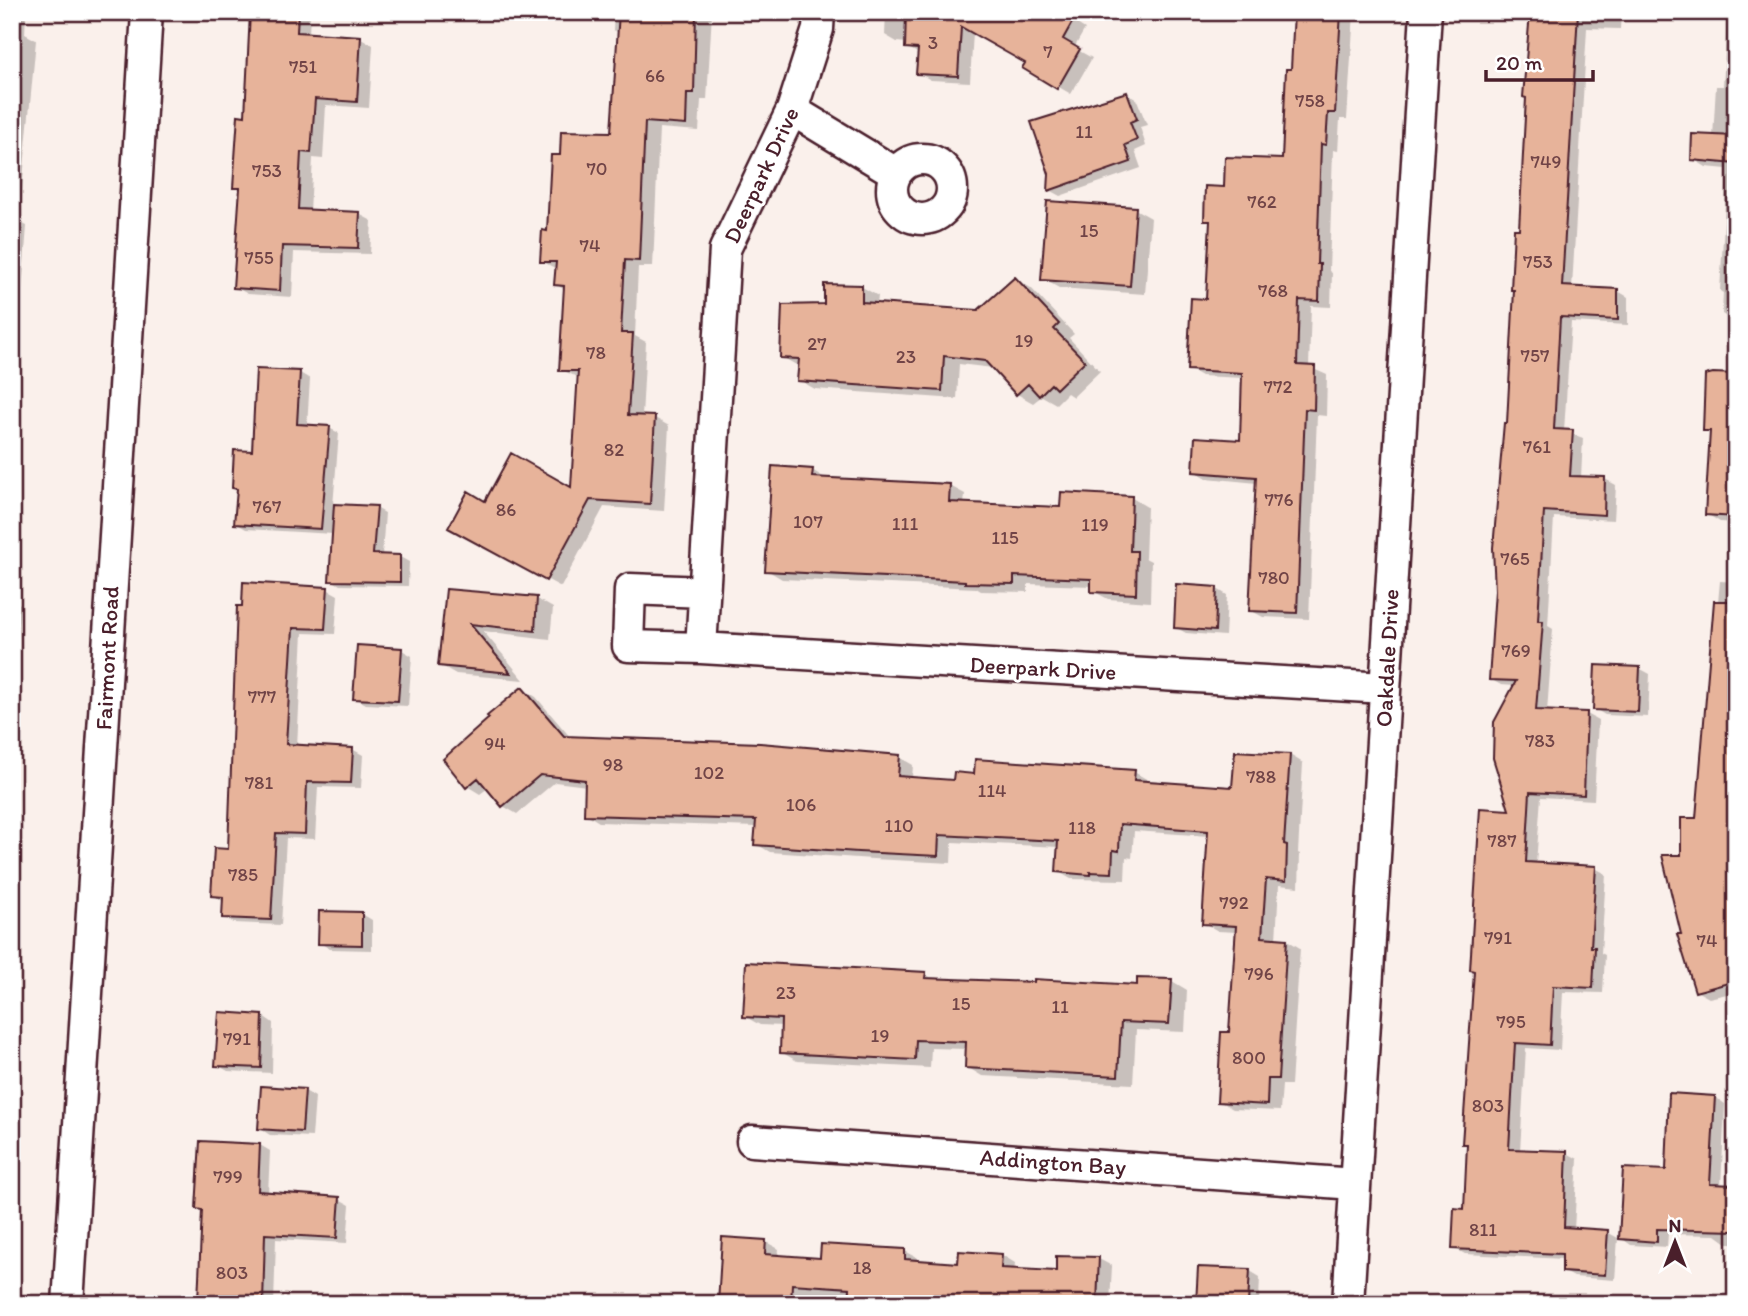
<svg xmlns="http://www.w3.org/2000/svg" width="1748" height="1316" font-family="Itim,sans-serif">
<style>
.shadow{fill:#0003}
.building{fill:#e7b39a;stroke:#4a1f2b;stroke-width:2}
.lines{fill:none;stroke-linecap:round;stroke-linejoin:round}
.street-casing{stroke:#4a1f2b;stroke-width:35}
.street{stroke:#fff;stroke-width:30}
.labels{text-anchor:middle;stroke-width:6;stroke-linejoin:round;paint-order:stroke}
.number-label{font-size:19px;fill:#714447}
.street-label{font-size:23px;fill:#4a1f2b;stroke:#fff}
</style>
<rect width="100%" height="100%" fill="#faf0eb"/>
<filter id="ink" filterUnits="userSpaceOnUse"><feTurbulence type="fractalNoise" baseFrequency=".0143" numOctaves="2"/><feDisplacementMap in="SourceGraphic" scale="14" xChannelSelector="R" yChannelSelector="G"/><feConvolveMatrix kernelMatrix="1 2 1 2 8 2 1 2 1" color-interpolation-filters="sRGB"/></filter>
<g filter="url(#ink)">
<path class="shadow" d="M12 12H26L25 34 36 40 19 222 27 226 22 291H13L12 298Z
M252 12H310L309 35 361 38 373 45 369 108 326 105 323 159 313 158 310 212 359 214 372 221 370 254 294 252 292 297 248 294 235 287 242 191 235 187 247 117Z
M614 12H712L707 100H701L699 131 659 128 653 267H638L635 336 646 342 642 417 655 418 669 426 664 511 604 507 561 587 464 535 486 504 573 490 580 378 561 370 565 290 556 284 557 269 541 261 562 157 613 134 620 33 613 30Z
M886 12H1058L1085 29 1074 48 1092 58 1071 94 1024 67 1027 62 973 32 970 82 931 80 918 73 919 54 907 47V43L897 42 885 35Z
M1296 12H1354L1347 119H1340L1338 151 1333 150 1329 271 1332 273 1331 307 1311 306 1309 367 1327 375 1326 416 1317 415 1309 619 1263 617 1250 610 1257 483 1207 478 1195 471 1242 442 1244 378 1201 376 1189 369 1208 301 1212 223 1206 220 1226 189 1283 160Z
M1532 12H1621L1620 29 1587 28 1572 288 1618 291 1628 297V325L1571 322 1564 431 1583 438 1581 478 1605 479 1616 485 1614 520 1554 517 1548 626 1553 629 1547 712 1587 714 1598 720 1594 800 1541 797 1536 864 1595 868 1606 874 1601 953 1605 955 1603 993 1563 992 1560 1050 1526 1048 1520 1151 1567 1153 1578 1159 1574 1230 1607 1232 1618 1238 1615 1280 1574 1277 1563 1271 1564 1259 1465 1254 1454 1248 1466 1210 1469 1146 1464 1143 1512 812 1515 686 1501 685 1490 679 1520 231 1528 98 1524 96 1527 38H1530Z
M1727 20H1736V523L1720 522 1707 514 1711 434 1704 430 1729 378 1732 320 1722 314 1723 293 1720 291 1727 169 1706 167 1693 159 1713 137 1716 86H1723Z
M1126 93 1137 100 1147 125 1140 127 1146 146 1135 151 1141 168 1060 196 1049 190 1051 174Z
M1135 209 1151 218 1145 294 1059 288 1043 279Z
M1015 279 1031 288 1074 334 1069 338 1100 371 1073 397 1067 393 1056 404 1042 396 1033 403 1017 394 993 368 959 364 957 399 815 389 799 380 800 367 782 357 825 306 862 287 878 296 877 305 979 312Z
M300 373 310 379 307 426 329 428 339 433 333 506 376 508 385 513 382 556 400 557 409 562 408 586 340 585 331 580 334 534 246 529 236 523 238 490 233 487Z
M812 470 828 480 950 486 965 494 964 504 1062 509 1132 498 1147 507 1145 558 1151 561 1150 602 1108 599 1093 591V586L1028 584V592L981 591 976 588 782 579 767 570Z
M1720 581 1736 582V992L1709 998 1696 991 1683 935V856L1697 820 1700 761 1705 710H1708Z
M327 589 338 595 335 634 303 633 297 746 352 749 363 755 361 788 318 787 315 839 286 838 281 925 234 923 223 917V901L212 895 230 851 239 608Z
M1217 589 1227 595 1225 636 1186 633 1175 627Z
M448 591 537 599 553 608 550 639 483 631 524 680 456 674 440 665Z
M12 600 20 604 14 709H12Z
M358 647 402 650 412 656 408 706 366 704 355 698Z
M1639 668 1650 674 1648 717 1605 715 1595 709Z
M523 689 536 697 571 738 899 757 913 765 912 779 955 782 1134 772 1148 780V783L1234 789 1290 755 1303 763 1298 853 1300 854 1299 887 1279 885 1276 940H1287L1300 948 1291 1085H1282L1280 1111 1233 1109 1219 1101 1231 1034 1237 932 1218 931 1204 923 1209 836 1134 831 1132 858 1126 857 1125 880 1071 879 1057 871 1059 847 952 842 951 863 873 859 770 852 756 844 757 827 599 822 586 814 587 786 555 782 517 814 503 806 488 788 480 794 467 786Z
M362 914 372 920V950L330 949 320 943Z
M925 974 935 980 1138 987 1172 981 1187 990 1185 1032 1136 1030 1133 1084 982 1076 967 1067V1049L931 1048 930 1068 797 1061 781 1052 783 1026 760 1025 744 1016Z
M263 1016 273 1023 272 1073 228 1071 217 1065Z
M305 1091 315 1097 312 1137 270 1135 259 1128Z
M1715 1097 1725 1104 1721 1187H1736V1243H1727L1716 1235 1668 1234 1667 1247 1631 1245 1621 1238Z
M260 1145 270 1151 268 1194 339 1199 350 1205 347 1243 276 1239 274 1304H198L204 1212 198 1208Z
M766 1242 779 1249 778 1257 822 1259 905 1251 918 1258V1262L960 1265 1002 1255 1015 1263 1014 1271 1058 1273 1099 1259 1112 1266 1110 1304H720Z
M1250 1271 1260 1277 1259 1300 1265 1304H1198Z"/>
<path class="building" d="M250 12H298L297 32 361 36 357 102 315 99 311 153 301 152 298 209 360 212 358 248 282 246 280 291 233 288 240 188H233L238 115 245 116Z
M619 12H696L694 93H687L686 125 645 122 639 261 625 260 621 333H633L628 415 655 416 650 504 590 500 546 581 448 528 468 491 485 501 511 453 571 487 578 371H559L564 286 554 285 556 262H540L542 230 547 231 551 155H560L561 131 611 132Z
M906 12H1078L1063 39 1080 49 1057 89 1022 68 1025 63 961 27 958 76 916 74 918 49 905 48Z
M1294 12H1341L1335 113H1328L1326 145 1321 144 1317 264H1320L1319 301 1299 300 1297 365 1315 366 1314 410 1305 409 1297 613 1249 611 1256 477 1193 472 1195 437 1240 440 1242 373 1187 370 1191 298 1206 299 1210 221H1204L1205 186 1224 187 1225 157 1282 159 1286 69H1291Z
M1530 12H1578L1562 286 1618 289V320L1560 317 1554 429 1573 430 1570 476 1605 477 1604 515 1544 511 1538 621H1543L1536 710 1587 712 1584 795 1530 792 1526 862 1596 866 1591 947H1595L1593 988 1553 986 1550 1045 1515 1043 1509 1149 1567 1151 1564 1227 1608 1230 1605 1275 1562 1272V1254L1452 1249 1454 1208 1464 1209 1467 1144H1462L1474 971 1470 970 1480 808 1509 810 1493 758 1494 722 1516 681 1489 680 1495 590 1493 548 1504 423H1507L1514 290H1511L1514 229H1519L1526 98 1523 97Z
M1127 92 1137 119 1130 122 1137 140 1125 145 1131 162 1048 191 1049 174 1031 122Z
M1692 134 1736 136V164L1691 160Z
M1047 201 1136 207 1130 286 1041 280Z
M1015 277 1059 324 1054 329 1085 361 1056 389 1051 384 1039 396 1028 384 1016 395 985 361 944 356 942 391 797 381 799 359 780 358 782 305 824 304V284L862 285V302L978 310Z
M256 369 300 371 297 424 330 426 321 529 234 524 237 489 232 488 234 450 252 451Z
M1713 373 1736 374V517L1705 515 1710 431H1703L1705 375Z
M772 466 813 469 812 477 950 484 949 502 1060 507 1061 492 1132 496 1130 551H1137L1136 594 1091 592V579L1014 576V584L965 583V581L765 571Z
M334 504 377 506 373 554 400 555V582L329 581Z
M243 582 328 587 325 629 293 628 286 744 353 748 351 783 307 782 305 834 276 833 271 920 222 918 223 897 211 896 214 848 228 849 237 606H242Z
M1176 584 1217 587 1215 631 1174 628Z
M446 589 537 597 535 631 470 624 511 673 438 666Z
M1714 601H1736V981L1695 992 1677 934H1681L1662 855H1681V818H1696Z
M357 645 402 648 398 701 353 699Z
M1595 665 1640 667 1638 712 1593 710Z
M522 687 564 736 760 743 900 755 898 776 953 780 954 772 974 774 975 759 1135 770 1134 780 1232 787 1235 751 1290 754 1284 844 1287 845 1286 881 1266 879 1262 937 1287 939 1278 1079H1268L1267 1105 1217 1102 1221 1032H1229L1236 926 1202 924 1208 831 1120 824 1119 851 1113 850 1112 873 1090 872V875L1056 872 1058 841 939 835 938 856 858 852 754 845 756 820 584 815 585 780 540 775 502 807 478 778 466 788 443 759 489 718 487 716Z
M319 911 362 912V945L318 944Z
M746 962 926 972 925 978 1034 982V979L1137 985V978L1172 979 1169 1024 1121 1022 1118 1076 965 1068 966 1042 916 1040 915 1060 780 1053 781 1019 743 1017Z
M219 1012 263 1015 261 1068 215 1066Z
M261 1086 305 1089 302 1132 258 1129Z
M1669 1093 1715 1096 1710 1184 1736 1185V1231L1657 1229V1242L1619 1239 1623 1168 1666 1170Z
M200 1141 260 1144 258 1191 340 1197 337 1238 265 1234 263 1304 198 1301 202 1210 196 1209Z
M722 1237 766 1240 765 1254 820 1258 821 1244 905 1249V1259L958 1263 959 1251 1002 1254 1001 1268 1056 1271V1256L1099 1257 1097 1304H849L850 1288 792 1284 791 1304H718Z
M1198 1267 1250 1269 1248 1304H1196Z"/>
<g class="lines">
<g class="street-casing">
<path id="street" d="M819 12 818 29 792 110 725 249 701 648 1385 688
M792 110 896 173
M892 189a30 30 0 1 1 60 0a30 30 0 1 1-60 0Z
M701 648 628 646 630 589 704 592
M752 1141 1355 1184
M68 1304 147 12
M1348 1304 1426 12"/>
</g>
<use href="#street" class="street"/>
</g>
</g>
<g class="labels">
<g class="number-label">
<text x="933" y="49">3</text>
<text x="1048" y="58">7</text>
<text x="303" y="73">751</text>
<text x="655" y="82">66</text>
<text x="1310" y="107">758</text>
<text x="1084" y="138">11</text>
<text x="1546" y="168">749</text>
<text x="597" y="175">70</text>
<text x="267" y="177">753</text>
<text x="1262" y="208">762</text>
<text x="1089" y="237">15</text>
<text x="590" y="252">74</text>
<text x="259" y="264">755</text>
<text x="1538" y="268">753</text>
<text x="1273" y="297">768</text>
<text x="1024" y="347">19</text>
<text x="817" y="350">27</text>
<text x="596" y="359">78</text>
<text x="1535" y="362">757</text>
<text x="906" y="363">23</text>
<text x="1278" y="393">772</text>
<text x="1537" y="453">761</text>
<text x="614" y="456">82</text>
<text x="1279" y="506">776</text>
<text x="267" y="513">767</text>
<text x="506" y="516">86</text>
<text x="808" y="528">107</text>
<text x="905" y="530">111</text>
<text x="1095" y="531">119</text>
<text x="1005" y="544">115</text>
<text x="1515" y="565">765</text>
<text x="1274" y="584">780</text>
<text x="1516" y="657">769</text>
<text x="262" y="703">777</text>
<text x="1540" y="747">783</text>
<text x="495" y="750">94</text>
<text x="613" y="771">98</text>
<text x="709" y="779">102</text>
<text x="1261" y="783">788</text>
<text x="259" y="789">781</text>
<text x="992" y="797">114</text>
<text x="801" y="811">106</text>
<text x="899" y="832">110</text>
<text x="1082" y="834">118</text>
<text x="1502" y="847">787</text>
<text x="243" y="881">785</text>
<text x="1234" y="909">792</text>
<text x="1498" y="944">791</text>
<text x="1707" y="947">74</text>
<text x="1259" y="980">796</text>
<text x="786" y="999">23</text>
<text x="961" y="1010">15</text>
<text x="1060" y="1013">11</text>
<text x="1511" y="1028">795</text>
<text x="880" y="1042">19</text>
<text x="237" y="1045">791</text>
<text x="1249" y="1064">800</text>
<text x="1488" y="1112">803</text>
<text x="228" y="1183">799</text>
<text x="1483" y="1236">811</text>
<text x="862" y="1274">18</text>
<text x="232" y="1279">803</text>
</g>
<g class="street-label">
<text transform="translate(761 175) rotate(-65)" y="8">Deerpark Drive</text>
<text transform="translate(107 658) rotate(-87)" y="8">Fairmont Road</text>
<text transform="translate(1387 658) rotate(-87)" y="8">Oakdale Drive</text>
<text transform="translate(1043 668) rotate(3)" y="8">Deerpark Drive</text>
<text transform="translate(1053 1162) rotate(4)" y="8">Addington Bay</text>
</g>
</g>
<rect width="1748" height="1316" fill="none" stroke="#fff" stroke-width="42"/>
<rect x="21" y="21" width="1706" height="1274" fill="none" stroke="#4a1f2b" stroke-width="2.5" filter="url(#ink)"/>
<g transform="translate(1675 1242)" stroke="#ffffff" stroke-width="5" paint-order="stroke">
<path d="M0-5L12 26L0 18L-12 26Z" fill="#4a1f2b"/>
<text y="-10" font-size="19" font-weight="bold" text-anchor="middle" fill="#4a1f2b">N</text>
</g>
<path d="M1486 70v10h107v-10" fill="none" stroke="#4a1f2b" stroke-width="3.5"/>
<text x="1496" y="70" font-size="21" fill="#4a1f2b" stroke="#ffffff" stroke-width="5" paint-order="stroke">20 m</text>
</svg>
